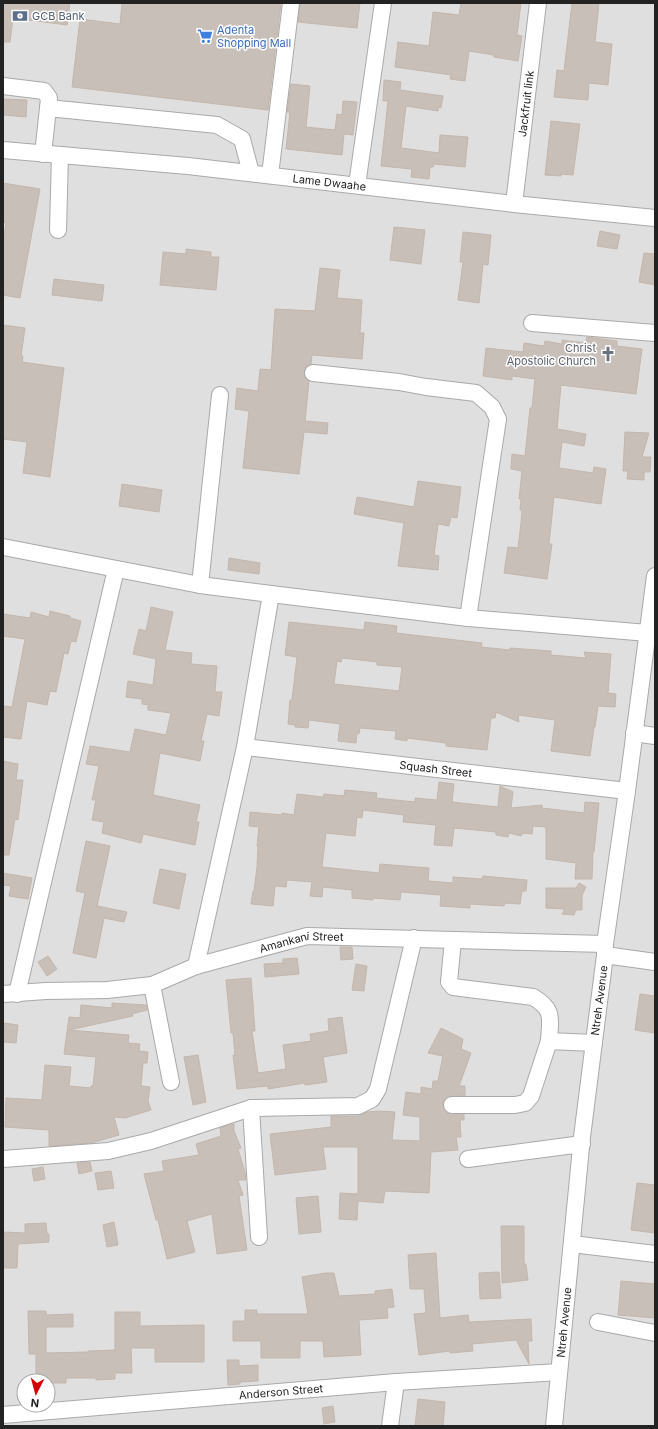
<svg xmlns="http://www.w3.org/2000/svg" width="658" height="1429" font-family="Inter,sans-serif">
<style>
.residential{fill:#e0dfdf;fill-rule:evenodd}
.building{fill:#c7bfb8;stroke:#c4b6ab;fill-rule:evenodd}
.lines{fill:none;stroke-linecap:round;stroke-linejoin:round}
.minor-casing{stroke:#a9a9a9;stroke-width:18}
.minor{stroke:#fff;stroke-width:16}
.labels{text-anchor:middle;stroke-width:3;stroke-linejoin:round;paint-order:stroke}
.service-label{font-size:11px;fill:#4e5e75;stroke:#fff;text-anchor:start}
.shop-label{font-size:11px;fill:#366cbe;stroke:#fff;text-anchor:start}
.street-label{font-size:11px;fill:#222;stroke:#fff}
.worship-label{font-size:11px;fill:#5b616d;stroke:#fff;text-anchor:end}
</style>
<rect width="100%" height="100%" fill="#f2efe9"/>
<path class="residential" d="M3 3H655V1426H3ZM24 1381H48V1405H24Z"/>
<path class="building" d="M3 3H70L67 25 13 18 10 42H3Z
M122 3H281L268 110 72 87 80 19 120 24Z
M300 3H360L357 28 298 22Z
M461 3H521L517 35 522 36 518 61 494 57V55L469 51 465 81 450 79 451 75 395 67 398 42 429 46 433 12 459 15Z
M572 3H599L595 42 612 44 608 85 589 83 588 100 554 97 557 70 564 71Z
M384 80 401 82 400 90 443 96 441 108 439 107 438 111 406 106 401 148 439 153 440 135 468 137 465 167 434 164 433 167H430L429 179 411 177 412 169 381 166 388 101H383Z
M291 84 310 86 306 127 335 130 337 114 342 115 343 101 357 102 353 135 344 134 342 155 286 149 290 112H287Z
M3 99 27 100 26 117 3 115Z
M551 121 580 124 573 175 561 174V176L545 175Z
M3 183 40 189 20 298 3 295V241L6 223 3 222Z
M394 227 425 230 421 264 390 260Z
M600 231 620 235 617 249 597 246Z
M463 232 491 235 488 265 483 264 479 303 458 300 463 262H460Z
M186 249 211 252V257H219L216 290 160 285 163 252 186 254Z
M644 253 655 254V285L639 282Z
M320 268 340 270 337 298 362 300 360 333H364L362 359 312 355 311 364 306 367 304 372 305 377 309 381 305 421 328 423 327 434 304 432 299 474 243 468 249 411 235 409 237 388 258 391 260 369 271 370 275 309 315 311Z
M54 279 104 285 102 301 52 295Z
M3 325 25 328 21 356H23L22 362 64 368 50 477 23 473 27 442 3 439Z
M587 337 617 341V346L642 349 636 394 561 385 557 429 586 434 584 446 562 442 559 468 593 473 594 467 606 469 601 504 554 497 549 544H552L547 579 504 573 508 547 518 548 521 523 522 510H520L521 499H519L522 471 511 469 512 454 525 456 530 408H532L535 379 512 376V380L483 376 486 348 523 352 524 343 544 346 545 341 562 344V340L586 343Z
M625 432 649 433 642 457H651L650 472H644V480L627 479 628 471H623Z
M418 481 461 487 457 518 451 517 449 526 438 524 434 555 439 556 438 570 398 566 404 523 354 514 357 497 414 507Z
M122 484 162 490 159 512 119 506Z
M229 558 260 563 259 574 228 570Z
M151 607 173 612 165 650 192 653 191 664 217 666 215 692H222L219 716 207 714 201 741H204L200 761 160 753 153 795 200 805 196 822H199L195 845 143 834 141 843 102 833 104 822 92 820 96 800H92L99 766 86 764 90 746 130 752 135 729 166 735 171 713 148 710V705L142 704V699L126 697 128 681 153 685 156 659 133 654 139 629 146 631Z
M50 611 70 616V618L81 621 76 642 71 641 68 654 64 653 56 692 50 691 47 705 27 701 21 739 3 737V706L12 707 25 639 3 636V614L30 618 31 612 49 617Z
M289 622 364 630 365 622 397 626 396 633 482 643 481 647 510 650V648L551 651V655L586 658 584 652 611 654 608 693 616 694 615 707 598 706 595 727H594L590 756 551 751 555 720 518 715 519 722 496 712 495 718H491L487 750 446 746V743L407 738V741L395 739 396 731 360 728 359 734 357 733 356 743 338 741 340 724 309 720 308 728 295 727V725L288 724 290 700H292L297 657 285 655ZM342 658 377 662V665L402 667 399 691 334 684 337 661 341 662Z
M3 761 18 764 16 780H23L18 820 15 819 9 855H3Z
M439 782 454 784 452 802 498 807 500 786 513 792 511 808 542 805V808L584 813 585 802 599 803 594 852H593L592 879H575L576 863 546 859V827L533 826 532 834 523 833 521 836 509 833 508 837 496 835V832L454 828 452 846 434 845 436 825 403 822 404 815 363 810 362 818 357 817 355 836 326 833 322 867 379 873 380 864 429 868 428 881 453 883V877L482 879 483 876 527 880 526 891H522L520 904 505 903 504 906 470 904V908L440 906 441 895 401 892 400 900 373 898V900L352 898V890L323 887 322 897 310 896 312 882 287 880 286 887 275 886 273 906 251 904 253 891H254L257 867 258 846H257L259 827 249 826 250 812 282 815V813L294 815 297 794 323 797 324 794 344 796 345 790 377 793 376 798 415 802V798L437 800Z
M86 841 110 846 97 906 127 912 124 922 104 918 96 958 73 953 85 893 76 891Z
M160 869 186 874 179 909 153 903Z
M3 873 32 878 28 899 9 896 11 886 3 885Z
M579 883 586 887 582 895V910H576L574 915 562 914 565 909 546 908V888H576Z
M340 947H352L353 959 341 960Z
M48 956 57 969 47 976 38 962Z
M297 958 299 974 265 977 264 964 283 963V959Z
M356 964 367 966 364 991 352 990Z
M251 978 255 1031H252L258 1073 286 1069 283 1045 311 1041 310 1034 329 1031 328 1019 342 1017 347 1053 323 1057 327 1082 305 1085V1083L268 1089V1086L237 1089 233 1055H235L233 1033H231L226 980Z
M640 994 655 996V1033L635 1030Z
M112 1003 146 1005 147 1010 132 1014 133 1016 69 1030 129 1035 128 1043 140 1044 139 1051 148 1052 147 1063H143L141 1086 150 1087 148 1101 151 1110 125 1118 114 1117 119 1135 91 1143 49 1146V1130L5 1127 6 1098 42 1100 45 1065 71 1067 69 1086 91 1088V1086H93L96 1057 64 1054 69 1017 80 1018 81 1005 112 1008Z
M4 1023 18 1025 16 1043 3 1042Z
M441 1028 463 1039 461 1049 471 1053 459 1086H465V1096L448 1097 444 1100 443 1105 444 1109 448 1113 464 1114V1120H460L461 1137H456L458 1150 431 1152 429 1193 385 1191 383 1203 358 1201 357 1220 339 1219 340 1193 358 1194V1147H323L326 1169 275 1175 270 1134 331 1127V1116H358L367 1112 380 1111 395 1112 392 1140 420 1141V1117L403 1115 406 1092 421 1094V1087L432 1089 433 1081H438L443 1056 428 1053Z
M198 1055 206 1102 193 1105 184 1057Z
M234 1124V1131L241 1148 238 1149 245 1172 246 1180H238L243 1195 239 1196 247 1250 217 1254 212 1214 187 1221 195 1252 167 1259 158 1220H156L144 1174 164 1171 162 1161 199 1155 196 1144 221 1136 220 1128Z
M90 1162 92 1171 79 1174 77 1163Z
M43 1167 45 1179 34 1181 32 1169Z
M111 1171 114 1188 98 1190 95 1173Z
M637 1183 655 1185V1233L631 1230Z
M318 1196 321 1232 299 1234 296 1198Z
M114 1222 118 1245 107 1247 103 1225Z
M46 1223 47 1234H49V1242L18 1244 17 1268H3V1232L25 1233V1224Z
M501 1226H524V1264H526L528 1280 502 1283Z
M436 1253 440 1318 468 1315 469 1322 531 1319 532 1341H528L529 1364 516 1340 472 1344 473 1351 450 1353V1351L419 1355 414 1314 426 1313 424 1289H410L408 1255Z
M499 1272 501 1298 480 1299 479 1273Z
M325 1273H334L339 1296 375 1294V1291L392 1289 394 1307 387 1308 388 1318 359 1320 361 1355 324 1357 323 1341H300V1358H261V1341H233V1321H245V1310H257V1314H308L302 1277Z
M621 1281 655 1284V1318L618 1315Z
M28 1311H46V1315L73 1314V1327H46V1353L88 1352V1351L115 1350V1312H140V1326L204 1325V1362H155V1348H131L132 1373H115V1379L96 1380V1378H66V1383H49V1378H36V1354H29Z
M227 1360H239V1366L258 1365V1381L240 1382V1384L228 1385Z
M418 1399 445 1402 443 1426H415Z
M333 1406 335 1422 324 1424 322 1408Z"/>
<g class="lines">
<g class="minor-casing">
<g id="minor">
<path d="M3 86 44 91 49 98 48 108"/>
<path id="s1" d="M3 150 188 166 514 204 655 218"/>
<path d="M43 154 48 108 217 125 242 139 251 173"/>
<path d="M270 175 291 3"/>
<path d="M357 185 383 3"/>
<path id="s2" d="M514 204 538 3"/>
<path d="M58 230 60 155"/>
<path d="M532 323 655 333"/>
<path d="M313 373 399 382 426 387 476 393 492 407 498 419 468 618"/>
<path d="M3 547 200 585 271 594 468 618 648 633"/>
<path d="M200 585 220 395"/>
<path d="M634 733 655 736"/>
<path id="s3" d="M245 747 627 791"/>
<path d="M453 940 449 982 453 987 533 997C555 1010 550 1019 549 1041"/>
<path d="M605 955 655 962"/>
<path d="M196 966 245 747 271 594"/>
<path d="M152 985 171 1082"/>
<path id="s4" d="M3 994 46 991 107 990 152 985 196 966 307 936 605 944"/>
<path d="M17 994 116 569"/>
<path d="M452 1105H515L525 1103 531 1096 549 1041 594 1043"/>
<path d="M251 1108 259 1237"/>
<path d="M3 1159 108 1151 151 1141 251 1108 358 1106 372 1099 378 1089 414 938"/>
<path d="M468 1159 582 1144"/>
<path d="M572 1244 655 1254"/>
<path d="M598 1322 655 1333"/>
<path id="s5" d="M3 1415 396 1382 559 1372"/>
<path d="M390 1426 396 1382"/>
<path id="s6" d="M554 1426 582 1137 605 955V944L627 791 655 576"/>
</g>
</g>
<use href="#minor" class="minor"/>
</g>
<defs>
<g id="bank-bare" transform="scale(1.2)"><path d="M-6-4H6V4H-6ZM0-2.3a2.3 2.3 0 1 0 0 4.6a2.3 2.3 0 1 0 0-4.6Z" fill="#5c6f8a" stroke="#fff" stroke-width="2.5" paint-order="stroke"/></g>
<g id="supermarket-bare" transform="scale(1.2)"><path d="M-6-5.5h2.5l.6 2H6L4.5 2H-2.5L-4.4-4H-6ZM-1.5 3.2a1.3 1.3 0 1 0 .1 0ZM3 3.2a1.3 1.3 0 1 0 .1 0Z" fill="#3f7fe0" stroke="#fff" stroke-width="2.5" paint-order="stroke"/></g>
<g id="church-bare" transform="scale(1.2)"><path d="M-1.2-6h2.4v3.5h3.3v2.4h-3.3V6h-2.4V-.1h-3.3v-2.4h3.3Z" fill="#6b7280" stroke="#fff" stroke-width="2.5" paint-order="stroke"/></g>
</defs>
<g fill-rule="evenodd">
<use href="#bank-bare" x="20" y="16"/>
<use href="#supermarket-bare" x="205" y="36"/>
<use href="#church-bare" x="608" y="354"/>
</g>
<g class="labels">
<g class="service-label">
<text x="32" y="20">GCB Bank</text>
</g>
<g class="shop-label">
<text x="217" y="34">Adenta<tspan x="217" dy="13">Shopping Mall</tspan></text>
</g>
<g class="street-label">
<text dy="4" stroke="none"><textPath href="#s2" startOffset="101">Jackfruit link</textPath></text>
<text dy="4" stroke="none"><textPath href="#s1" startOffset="328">Lame Dwaahe</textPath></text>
<text dy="4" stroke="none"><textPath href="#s3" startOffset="192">Squash Street</textPath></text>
<text dy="4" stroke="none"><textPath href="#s4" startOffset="306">Amankani Street</textPath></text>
<text dy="4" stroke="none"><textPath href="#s6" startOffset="428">Ntreh Avenue</textPath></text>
<text dy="4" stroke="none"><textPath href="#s6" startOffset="104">Ntreh Avenue</textPath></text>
<text dy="4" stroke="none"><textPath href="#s5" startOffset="279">Anderson Street</textPath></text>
</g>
<g class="worship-label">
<text x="596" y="352">Christ<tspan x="596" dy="13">Apostolic Church</tspan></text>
</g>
</g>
<rect width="658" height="1429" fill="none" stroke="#222222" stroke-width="8"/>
<g transform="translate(36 1393) rotate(186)"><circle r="19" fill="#ffffff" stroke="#a7a7a7"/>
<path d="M0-3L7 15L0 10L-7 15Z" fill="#d40000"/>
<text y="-6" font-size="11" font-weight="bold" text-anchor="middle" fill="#222222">N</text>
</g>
</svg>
